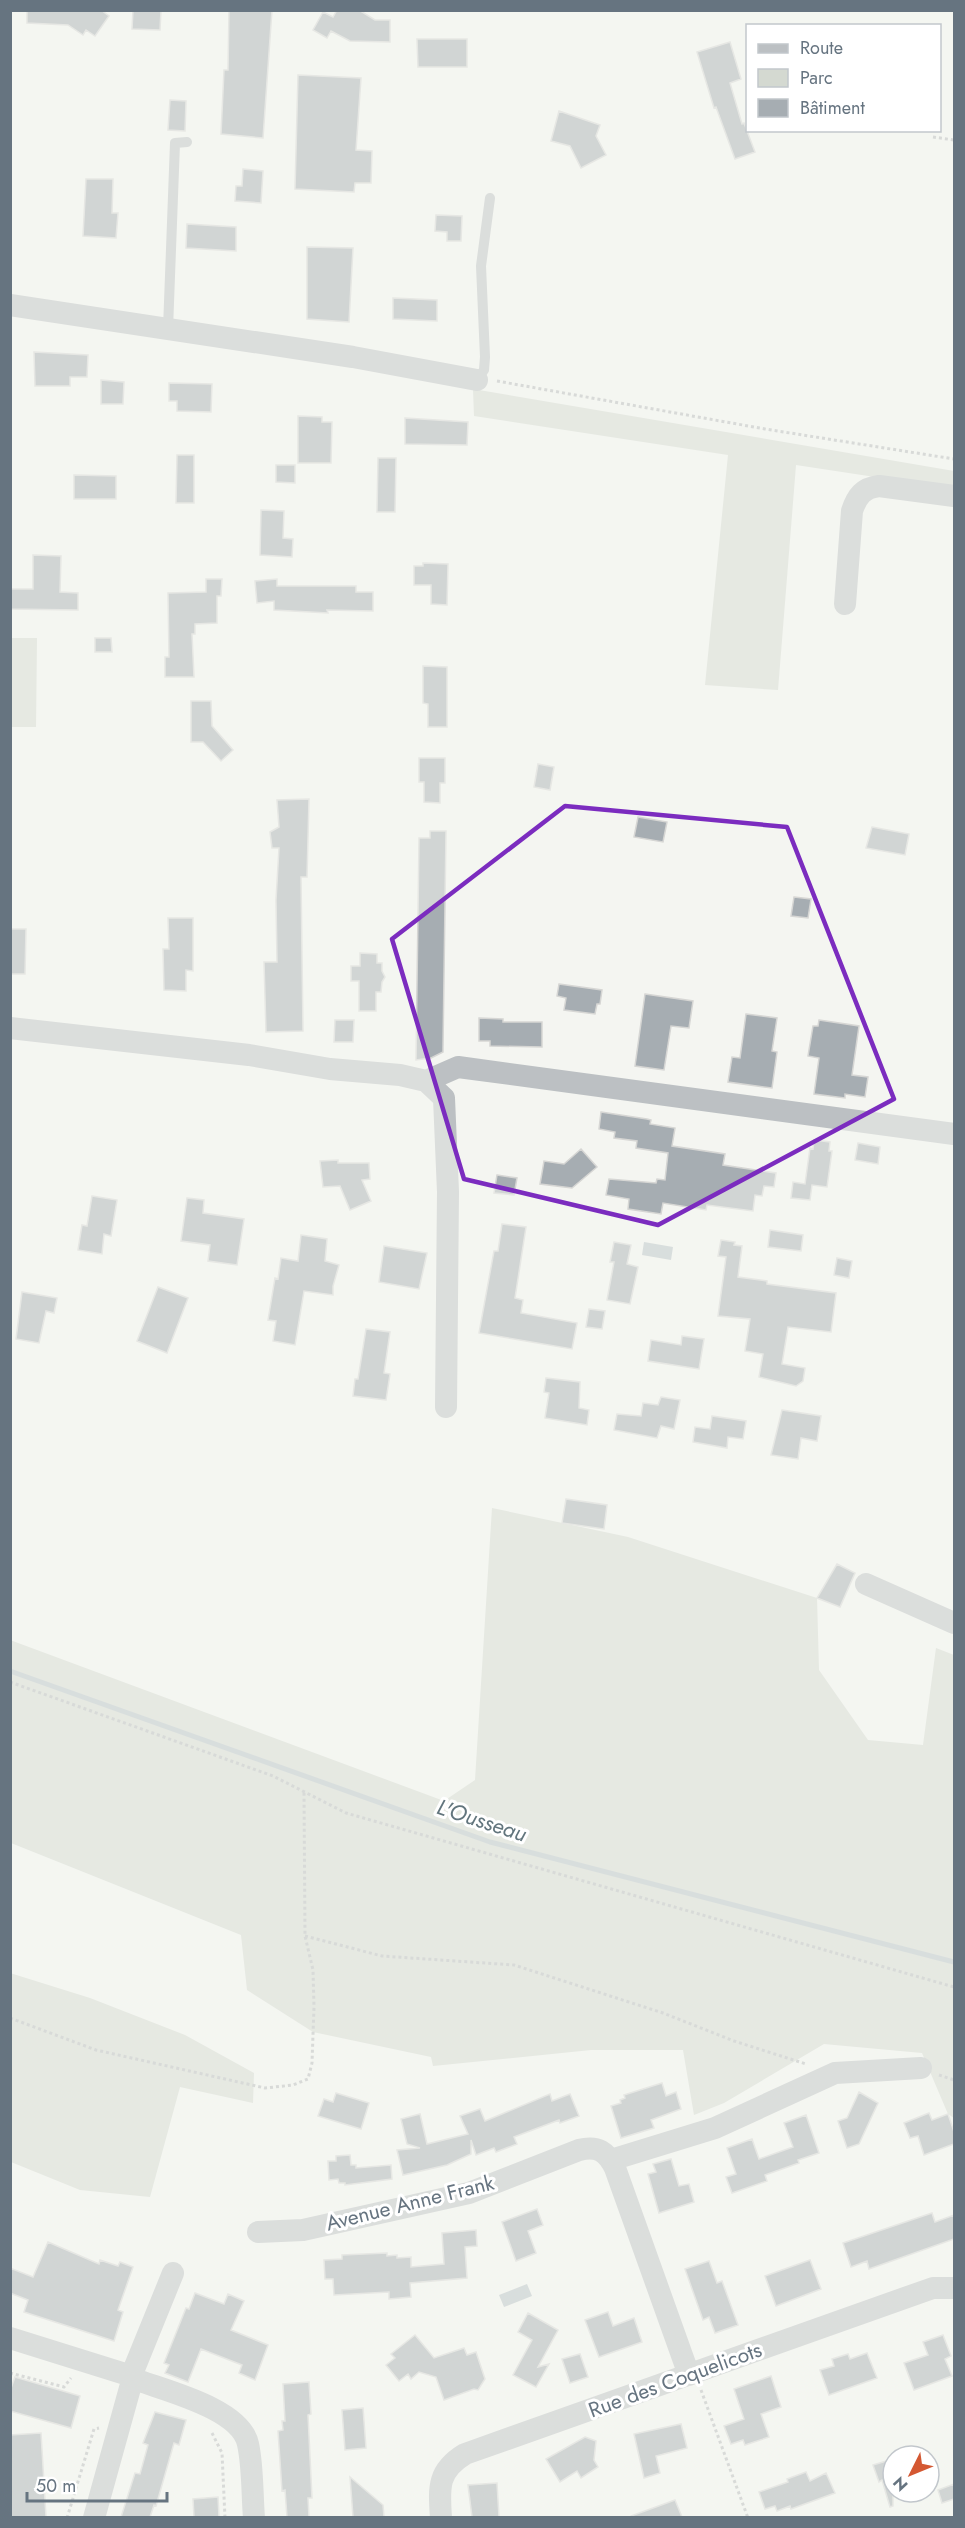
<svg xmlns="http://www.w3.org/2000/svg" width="965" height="2528" font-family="Jost,sans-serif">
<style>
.green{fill:#d4d9d1}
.water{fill:#b7c1c6}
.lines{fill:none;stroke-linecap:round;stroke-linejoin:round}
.stream{stroke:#b7c1c6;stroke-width:5}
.building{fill:#a6adb2;stroke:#d6d6d4;stroke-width:1.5}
.path{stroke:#b6b9bb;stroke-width:3;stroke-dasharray:3 3;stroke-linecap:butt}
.lane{stroke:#bcc0c3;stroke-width:10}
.street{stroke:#bcc0c3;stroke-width:22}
.marked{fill:none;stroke:#7b2cbf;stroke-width:4.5;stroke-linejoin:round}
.labels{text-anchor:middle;stroke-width:6;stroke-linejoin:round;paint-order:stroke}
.street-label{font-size:21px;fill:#667480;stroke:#fff}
.water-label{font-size:22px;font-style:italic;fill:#62757d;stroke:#fff}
</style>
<rect width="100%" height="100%" fill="#f4f5f1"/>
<path class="green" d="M473 389 954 471V489L796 465 778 690 705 685 728 455 474 416Z
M11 638H37L36 727H11Z
M492 1508 628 1537 817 1598 819 1670 868 1740 923 1745 936 1648 954 1655V2118L948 2114 922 2053 824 2044 724 2103 694 2115 683 2050H591L433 2066 431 2057 313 2032 247 1990 241 1935 11 1843 10 1640 444 1801 475 1780Z
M10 1973 90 1998 185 2035 254 2073 253 2103 180 2087 150 2197 80 2190 11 2162Z"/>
<path class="water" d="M644 1242 673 1247 671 1260 642 1255Z
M527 2284 532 2296 504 2307 499 2295Z"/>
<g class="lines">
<path class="stream" d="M10 1671 490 1842 954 1962"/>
</g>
<path class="building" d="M27 10H101L109 16 95 36 86 30 83 35 68 25 27 23Z
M133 10H161L160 30 132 29Z
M229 10H272L263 138 221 134 224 70H228Z
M337 10H359L375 20H390V42L350 41 331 31 327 38 313 30 323 12 333 17Z
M417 39H467V67H418Z
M730 42 741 79 730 83 742 124 744 123 755 152 735 159 716 107 714 108 697 52Z
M298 75 361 78 356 150 372 151 371 183H355L354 192 295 189Z
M170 100 186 101 185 131 168 130Z
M559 111 600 125 596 136 606 155 581 168 570 146 551 141Z
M243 169 263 171 261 203 235 201 236 186H242Z
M86 179H113L112 213H118L116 238 83 236Z
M436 215 462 216 461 241H447V232L435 231Z
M187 224 236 227V251L186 248Z
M307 247 353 248 349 322 307 319Z
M393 298 437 300V321L393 319Z
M34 352 88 355 87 377H70V386H35Z
M101 380 124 382 123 404H101Z
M169 383 212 384 211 412 177 411V401H169Z
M298 416 322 417V422H332L331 463H298Z
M405 418 468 422 467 445 405 444Z
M177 455H194V503H176Z
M378 458H396L395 512H377Z
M276 465H295V483L276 482Z
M74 475 116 476V499H74Z
M261 510 284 511 283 538 293 539 292 557 260 555Z
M33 555 61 556 60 592 78 593V610L10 609V589H33Z
M423 563 448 564 447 605 431 604V585H414V566H423Z
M206 579H222L221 596H217V623L195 624V634H192L194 677H165V657H169L168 593 206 592Z
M277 579V586H356V592H373V611L327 610 328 613 274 610V601L257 603 255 581Z
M95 638H111L112 652H95Z
M423 666 447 667V727H428V704L423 703Z
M191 701H211L212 726 233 750 221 761 203 742H191Z
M419 758H445V783H440V803L424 802V782H419Z
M538 764 554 767 550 790 534 787Z
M309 799 307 877H301L303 1031 266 1032 264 962H277L276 900 279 848H272L270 832 279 827 277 800Z
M638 817 667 822 663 842 634 837Z
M872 827 909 834 905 855 866 848Z
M430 831H446L443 1048V1052L431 1058 416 1060 419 838H430Z
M794 897 811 899 808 918 791 916Z
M168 918H193V971L186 970V991L164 990 163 949H169Z
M10 929H26L25 974H10Z
M360 953 377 954V963H382V971L385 977 382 982 381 992H376V1011H359V981H351V966H360Z
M559 984 602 990 600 1004H597L595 1014 564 1010 566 998 557 996Z
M645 994 693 1001 689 1028 671 1026 664 1070 635 1066Z
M746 1014 777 1018 772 1051 777 1052 772 1088 728 1082 732 1057 740 1058Z
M479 1018 503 1019V1022H542V1047L490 1046V1041H479Z
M335 1020H354L353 1042H334Z
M819 1020 859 1026 852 1075 868 1077 865 1097 845 1094V1098L814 1094 819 1058 808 1056 813 1026H818Z
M601 1112 647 1119 651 1120 650 1124 675 1128 672 1146 725 1154 723 1165 776 1173 774 1187 764 1186 762 1196 755 1195 753 1211 707 1205 706 1210 663 1203 661 1214 628 1209 629 1199 606 1195 609 1179 656 1183 657 1179 665 1180 668 1153 636 1148 637 1141 614 1138 615 1132 599 1129Z
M814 1140 830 1142 829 1151H832L827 1187 812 1185 810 1200 791 1198 793 1182 805 1184 810 1148 813 1149Z
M858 1143 880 1147 878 1164 855 1160Z
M581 1149 597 1167 572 1188 540 1184 544 1161 564 1164Z
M338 1160V1163H369L370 1179 362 1180 371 1201 350 1210 340 1186 323 1187 320 1161Z
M497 1175 517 1178 514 1195 494 1193Z
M92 1196 117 1200 111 1236 104 1234 102 1254 78 1250 82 1225 87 1226Z
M187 1198 204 1200 203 1213 244 1219 237 1265 208 1261 210 1245 181 1241Z
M502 1224 526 1227 515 1298 523 1300 521 1313 577 1323 572 1349 479 1333 494 1251H498Z
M770 1230 803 1235 801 1251 768 1247Z
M301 1235 327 1239 325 1261 339 1265 333 1286V1295L304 1291 295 1345 273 1341 276 1321 268 1320 275 1278 278 1279 281 1258 298 1261Z
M721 1240 735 1242 734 1245 742 1246 738 1277 767 1281V1284L836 1293 831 1332 788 1327 782 1364 805 1368 803 1381 796 1386 759 1377 763 1354 745 1351 750 1319 718 1316 726 1257 718 1256Z
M614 1242 631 1245 627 1264 638 1267 630 1304 607 1300 614 1262H610Z
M384 1246 427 1253 419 1289 379 1282Z
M837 1258 852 1261 849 1278 834 1275Z
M158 1287 188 1298 167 1353 137 1341Z
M22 1292 57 1298 54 1313 46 1311 39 1343 16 1339Z
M589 1309 605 1311 602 1329 586 1327Z
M366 1329 390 1332 384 1373 390 1374 386 1400 353 1396 355 1379H358Z
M682 1336 704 1339 699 1369 648 1361 651 1340 681 1345Z
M546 1378 580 1382 579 1408 589 1410 587 1425 545 1418 549 1393 544 1392Z
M661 1397 680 1400 674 1429 661 1426 657 1438 614 1430 617 1414 641 1416 643 1403 658 1405Z
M782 1410 821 1416 817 1441 801 1438 798 1459 771 1455Z
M712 1416 746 1421 743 1439 728 1437 727 1448 693 1442 695 1427 710 1429Z
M566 1499 607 1505 604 1529 562 1523Z
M837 1564 855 1573 840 1607 817 1598Z
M662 2083 666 2096 676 2092 681 2109 651 2120 654 2128 621 2138 611 2106 621 2103 620 2100 625 2098 624 2095Z
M859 2092 878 2103 859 2144 847 2148 838 2121 847 2118Z
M336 2093 369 2103 361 2129 318 2116 324 2099 333 2102Z
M550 2094 552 2101 570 2094 579 2116 560 2123 559 2120 514 2137 517 2144 496 2152 494 2148 476 2155 471 2140V2154L447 2165 403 2175 397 2150 420 2148 407 2144 401 2119 420 2114 427 2144 468 2134 460 2116 480 2109 485 2121Z
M929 2113 932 2120 948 2114 954 2132V2144L924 2155 918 2136 910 2138 904 2123Z
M806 2115 819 2153 798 2160 799 2163 765 2175 767 2181 732 2193 726 2177 736 2174 727 2148 752 2139 759 2159 793 2147 784 2123Z
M350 2155 351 2165H356V2168L391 2165 392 2179 345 2185V2183H339L338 2179 329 2180 328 2161H336V2156Z
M671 2159 679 2186 689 2184 694 2202 659 2213 648 2174 656 2172 653 2164Z
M537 2209 543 2225 528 2231 536 2253 516 2261 502 2222Z
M932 2213 935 2222 954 2215V2239L869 2269 867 2261 851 2267 843 2243Z
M476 2230 477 2246 465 2247 467 2278 410 2283 411 2297 389 2299V2292L334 2295 333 2279H325L324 2260 342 2259V2255L387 2253V2256L397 2255V2258L411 2257V2267L444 2264 442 2233Z
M48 2242 99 2264 100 2260 118 2266 120 2262 133 2267 118 2310 123 2312 114 2341 24 2312 28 2300 10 2293V2268L33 2277Z
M810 2260 821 2289 776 2306 765 2276Z
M709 2261 717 2283 722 2281 738 2325 715 2333 709 2317 703 2320 685 2269Z
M195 2293 224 2304 228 2294 244 2301 231 2330 268 2345 255 2380 239 2373 242 2365 201 2349 188 2382 165 2373 169 2365 164 2363 186 2308 189 2309Z
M608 2312 613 2326 634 2318 642 2342 599 2357 585 2320Z
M528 2313 558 2330 538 2367 549 2364 536 2387 513 2375 532 2340 518 2332Z
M415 2335 434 2358 464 2348 467 2355 476 2352 485 2379 478 2390 474 2389 444 2400 436 2377 419 2372 411 2379 408 2374 399 2381 386 2365 395 2358 391 2354Z
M943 2335 951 2356 945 2359 952 2376 914 2390 904 2363 928 2355 923 2342Z
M867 2353 877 2378 829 2395 820 2370 834 2366 832 2359 848 2354 850 2359Z
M580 2354 588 2377 570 2383 562 2359Z
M771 2376 781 2407 761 2414 769 2437 745 2445 743 2440 731 2444 724 2426 744 2419 734 2389Z
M15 2377 80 2396 71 2428 10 2411V2391Z
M309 2382 311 2414 308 2415 312 2498H308L309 2517H287L285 2490 282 2491 278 2431 283 2430 282 2421H285L283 2384Z
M363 2408 366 2448 345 2450 342 2410Z
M155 2412 186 2420 179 2445 174 2443 156 2506 154 2505 150 2517H121L135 2473 140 2474 148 2445 143 2443Z
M681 2424 687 2448 656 2456 660 2473 644 2478 634 2434Z
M41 2433 46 2517H11L10 2435Z
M585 2437 596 2441 594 2460 598 2467 581 2478 577 2471 560 2482 546 2459Z
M893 2459V2506L890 2507 882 2480 879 2482 873 2465Z
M806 2472 810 2481 826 2473 835 2493 791 2509 790 2506 777 2511 775 2506 765 2509 759 2492 788 2482 787 2479Z
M350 2477 383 2505 384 2517H353Z
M497 2483 499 2517H472L468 2485Z
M954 2484V2499L942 2503 938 2490Z
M218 2497 219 2517H194L193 2499Z
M675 2500 682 2517H631V2516Z"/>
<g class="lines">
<path class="path" d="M933 137 954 140
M497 381 765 429 954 459
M10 1682 273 1776 346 1813 954 1987
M305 1936 382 1956 514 1965 663 2013 734 2041 806 2064
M10 2018 96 2050 265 2088 293 2085 308 2079 312 2063 314 2007 313 1970 305 1936 304 1792
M939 2075 954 2080
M10 2373 64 2387 71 2378
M701 2390 748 2518
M212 2433 222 2453 225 2518
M67 2518 94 2429 99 2428"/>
<path class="lane" d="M168 329 175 143 187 142
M477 380 484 370 485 357 481 266 490 198"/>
<path class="street" d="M10 305 353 357 477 380
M845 604 852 511C857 496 863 488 879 486L954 496
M10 1028 249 1055 330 1069 400 1075 426 1081 458 1067 954 1134
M426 1081 444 1098 448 1192 446 1407
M866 1584 954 1623
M611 2160 715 2128 835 2073 921 2068
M258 2232 303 2230 469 2193 579 2150C598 2145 607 2152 615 2168L689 2375
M10 2338 122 2373
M134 2369 173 2273
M140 2381C171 2392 241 2410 248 2444 253 2467 252 2494 254 2518
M94 2518 130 2388
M441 2518C439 2488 437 2471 465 2454L933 2288H954"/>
</g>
<path d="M0 0H965V2528H0ZM565 806 787 827 894 1099 658 1225 464 1179 392 939Z" fill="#f4f5f1" fill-opacity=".55" fill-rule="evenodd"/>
<path class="marked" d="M565 806 787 827 894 1099 658 1225 464 1179 392 939Z"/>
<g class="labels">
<g class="street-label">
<text transform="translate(410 2203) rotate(-14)" y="7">Avenue Anne Frank</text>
<text transform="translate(675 2380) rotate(-20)" y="7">Rue des Coquelicots</text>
</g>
<g class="water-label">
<text transform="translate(482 1820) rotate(18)" y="8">L'Ousseau</text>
</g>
</g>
<rect width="965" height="2528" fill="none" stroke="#667480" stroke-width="24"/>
<rect x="746" y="24" width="195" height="108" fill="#ffffff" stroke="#c2c7cc" stroke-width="1.5"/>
<rect x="758" y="44" width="30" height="9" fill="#bcc0c3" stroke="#c2c7cc" stroke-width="1.5"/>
<text x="800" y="54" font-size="18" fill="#667480">Route</text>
<rect x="758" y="69" width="30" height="18" fill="#d4d9d1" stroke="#c2c7cc" stroke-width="1.5"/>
<text x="800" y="84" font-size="18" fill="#667480">Parc</text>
<rect x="758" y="99" width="30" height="18" fill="#a6adb2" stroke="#c2c7cc" stroke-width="1.5"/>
<text x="800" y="114" font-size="18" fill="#667480">Bâtiment</text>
<g transform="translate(911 2474) rotate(227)"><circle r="28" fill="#ffffff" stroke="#c2c7cc" stroke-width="1.5"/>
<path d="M0-4.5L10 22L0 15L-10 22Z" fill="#d45832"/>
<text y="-9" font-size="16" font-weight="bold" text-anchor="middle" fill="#667480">N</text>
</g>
<path d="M27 2492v9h140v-9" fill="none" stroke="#667480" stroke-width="3"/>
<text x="36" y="2492" font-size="18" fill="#667480" stroke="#ffffff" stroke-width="4.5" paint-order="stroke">50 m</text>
</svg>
